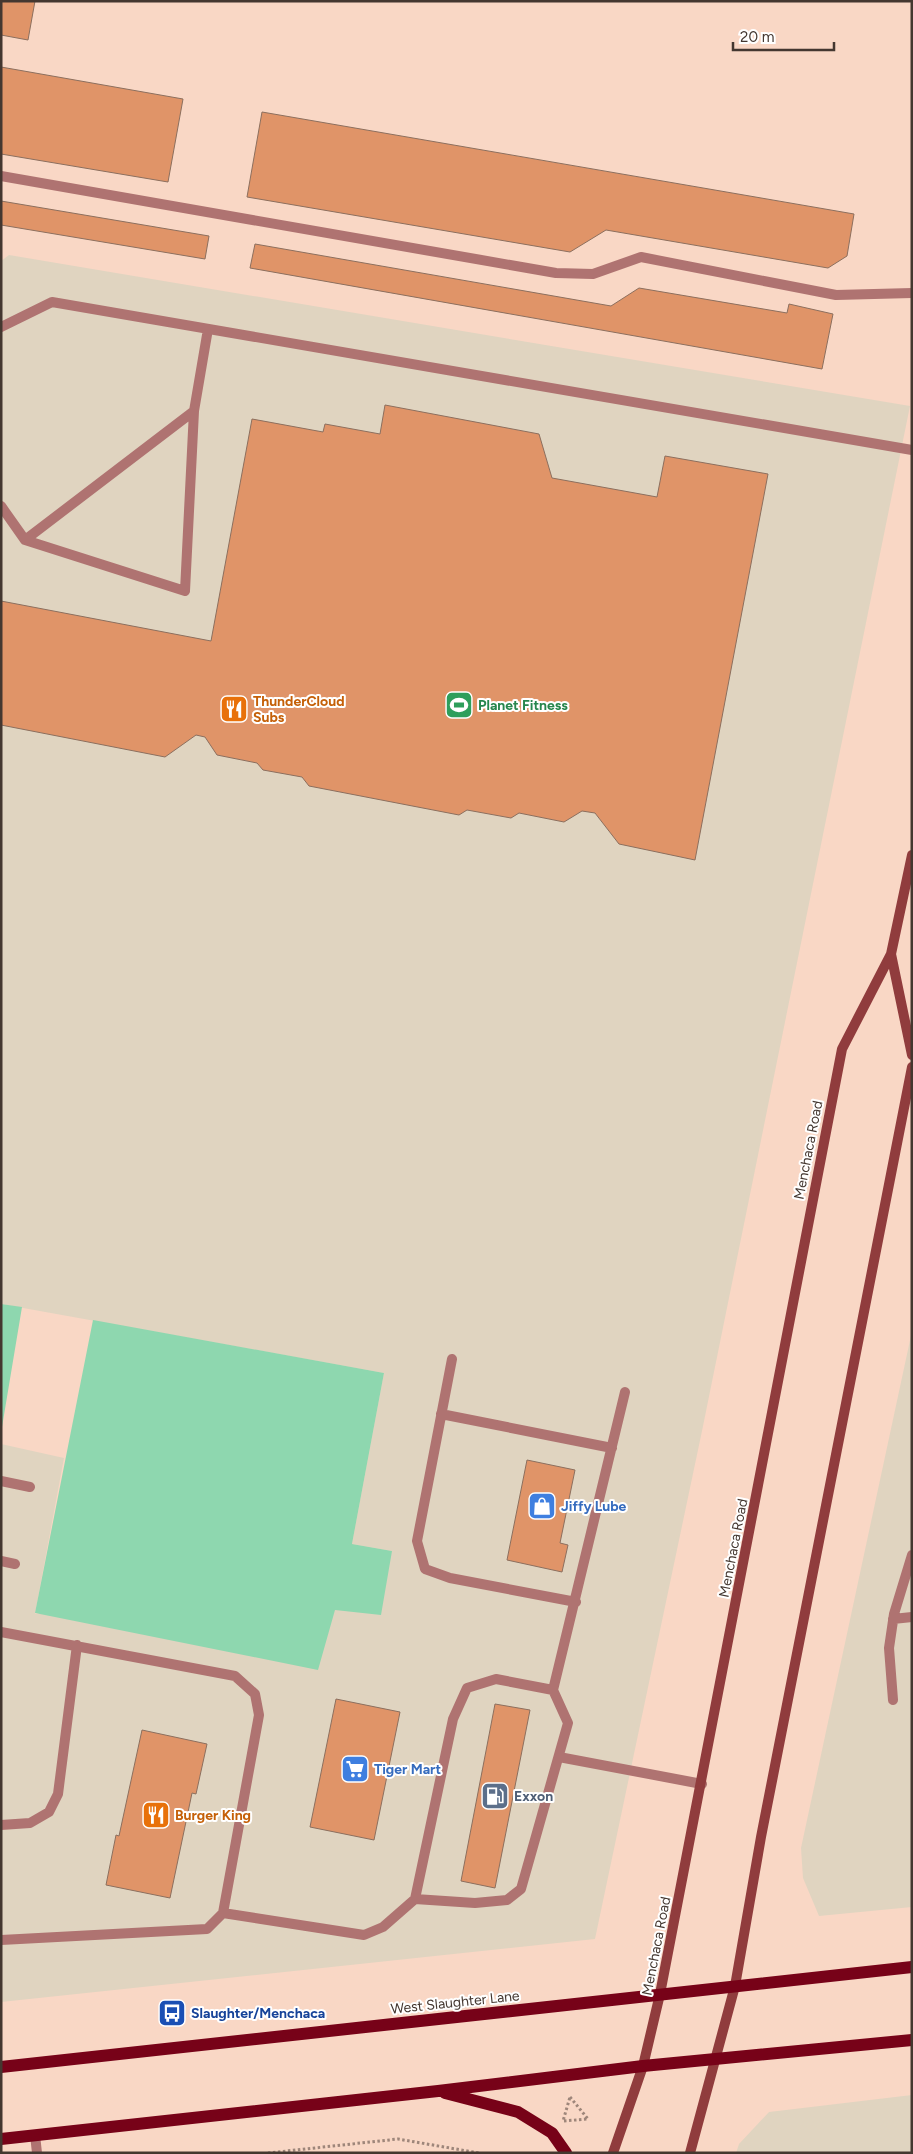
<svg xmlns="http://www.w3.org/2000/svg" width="913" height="2154" font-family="Figtree,sans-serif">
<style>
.commercial{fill:#e0d4c0}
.green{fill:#8ed7af}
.building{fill:#e09468;stroke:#8c6f5e}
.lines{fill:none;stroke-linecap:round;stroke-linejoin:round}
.path{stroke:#9e867a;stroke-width:3;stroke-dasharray:2.5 2.5;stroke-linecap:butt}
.service{stroke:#af7371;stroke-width:10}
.minor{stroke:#af7371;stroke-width:10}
.secondary{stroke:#903c3d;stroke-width:10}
.primary{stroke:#770218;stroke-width:12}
.labels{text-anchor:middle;stroke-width:4;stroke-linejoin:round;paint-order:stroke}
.food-label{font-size:14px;font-weight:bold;fill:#c56008;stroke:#fff;text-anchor:start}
.leisure-label{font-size:14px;font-weight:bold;fill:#27864d;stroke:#fff;text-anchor:start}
.street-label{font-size:14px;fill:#443730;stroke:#fff}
.shop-label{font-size:14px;font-weight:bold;fill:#366cbe;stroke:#fff;text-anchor:start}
.service-label{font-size:14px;font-weight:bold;fill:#4e5e75;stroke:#fff;text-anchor:start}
.transit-label{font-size:14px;font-weight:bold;fill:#164399;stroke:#fff;text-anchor:start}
</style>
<rect width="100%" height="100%" fill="#f9d7c5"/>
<path class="commercial" d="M9 255 910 406 702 1431 595 1939 1 2002V1444L64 1458 35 1614 335 1610 392 1551 352 1544 384 1373 1 1304V261Z
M912 1331V1907L819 1916 803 1878 801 1848Z
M912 2095V2153H736L739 2144 769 2112Z"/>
<path class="green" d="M1 1304 22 1307 1 1433Z
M93 1320 384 1373 352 1544 392 1551 381 1615 335 1610 318 1670 35 1613Z"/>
<path class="building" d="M1 1H35L28 40 1 35Z
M1 67 183 99 168 182 1 154Z
M262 112 854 214 847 256 828 268 606 230 570 252 247 197Z
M1 201 209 236 205 259 1 225Z
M255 244 611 306 639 288 787 313 789 304 833 314 822 369 250 268Z
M385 405 539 434 552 478 657 497 665 456 768 474 695 860 619 844 595 813 582 811 564 822 519 813 511 818 467 810 459 815 309 786 302 777 263 770 257 763 217 755 205 737 196 735 165 757 1 725V601L211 641 252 419 323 432 325 424 380 434Z
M527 1460 575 1470 560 1543 568 1545 562 1572 507 1560Z
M336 1699 400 1712 374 1840 310 1827Z
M495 1704 530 1710 495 1888 461 1881Z
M142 1730 207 1744 196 1794 192 1793 170 1898 106 1885 116 1835 119 1836Z"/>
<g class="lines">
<path class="path" d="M570 2097 588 2119 563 2121Z
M268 2153 398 2139 479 2153"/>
<path class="service" d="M1 176 556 273 593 274 641 257 836 295 912 293
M1 327 52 302 912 450
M1 506 25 540 185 591 194 411
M25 540 194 411 208 329
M452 1359 417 1541 425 1569 450 1578 576 1602
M441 1414 612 1448
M1 1481 30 1487
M1 1561 15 1564
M893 1619 912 1617
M1 1632 235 1676 255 1694 259 1715 223 1913 207 1929 1 1940
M553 1690 625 1392
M893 1700 889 1648 894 1614 912 1555
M559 1757 702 1784
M1 1825 30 1823 49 1812 58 1794 77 1645
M223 1913 364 1935 383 1927 415 1899 453 1719 467 1688 496 1679 553 1690 568 1723 521 1889 507 1900 475 1903 415 1899"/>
<path class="minor" d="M35 2135 37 2153"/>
<path class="secondary" d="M891 954 912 1055
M613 2153 643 2066 660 1994 842 1049 891 954 912 855
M690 2153 735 1986 761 1837 912 1067"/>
<path class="primary" d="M1 2067 912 1967
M445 2093 518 2112 552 2133 566 2153
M1 2139 438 2091 643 2066 912 2040"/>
</g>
<defs>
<g id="stadium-square" transform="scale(1.4375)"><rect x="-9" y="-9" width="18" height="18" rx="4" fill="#2e9e5b" stroke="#fff"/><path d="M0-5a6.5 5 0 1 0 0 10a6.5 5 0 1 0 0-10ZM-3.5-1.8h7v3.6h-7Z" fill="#fff"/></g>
<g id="restaurant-square" transform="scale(1.4375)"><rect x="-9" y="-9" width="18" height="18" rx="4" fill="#e8710a" stroke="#fff"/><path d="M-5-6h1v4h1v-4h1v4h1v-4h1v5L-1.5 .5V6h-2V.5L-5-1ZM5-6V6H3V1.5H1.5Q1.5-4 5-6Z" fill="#fff"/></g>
<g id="shop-square" transform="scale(1.4375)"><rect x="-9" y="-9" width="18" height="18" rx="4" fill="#3f7fe0" stroke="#fff"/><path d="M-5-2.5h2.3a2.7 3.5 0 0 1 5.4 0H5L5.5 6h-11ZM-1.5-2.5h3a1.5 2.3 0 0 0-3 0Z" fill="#fff"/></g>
<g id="supermarket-square" transform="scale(1.4375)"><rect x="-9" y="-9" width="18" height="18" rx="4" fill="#3f7fe0" stroke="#fff"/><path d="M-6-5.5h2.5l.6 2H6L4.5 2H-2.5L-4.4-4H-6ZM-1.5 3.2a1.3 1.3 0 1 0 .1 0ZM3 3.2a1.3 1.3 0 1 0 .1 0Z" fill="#fff"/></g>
<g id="fuel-square" transform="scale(1.4375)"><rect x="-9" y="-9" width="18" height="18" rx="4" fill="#5c6f8a" stroke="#fff"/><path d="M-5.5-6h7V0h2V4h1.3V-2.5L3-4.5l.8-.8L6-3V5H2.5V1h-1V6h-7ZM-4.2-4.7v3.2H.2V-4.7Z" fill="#fff"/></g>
<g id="bus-square" transform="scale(1.4375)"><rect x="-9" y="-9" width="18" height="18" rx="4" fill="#1a4fb4" stroke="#fff"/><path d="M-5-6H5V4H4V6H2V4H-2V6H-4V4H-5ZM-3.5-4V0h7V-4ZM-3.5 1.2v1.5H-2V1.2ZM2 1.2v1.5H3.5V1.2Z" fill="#fff"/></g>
</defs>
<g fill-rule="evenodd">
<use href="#stadium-square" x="459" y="705"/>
<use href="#restaurant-square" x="234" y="709"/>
<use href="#shop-square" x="542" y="1506"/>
<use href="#supermarket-square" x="355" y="1769"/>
<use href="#fuel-square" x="495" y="1796"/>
<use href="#restaurant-square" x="156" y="1815"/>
<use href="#bus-square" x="172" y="2013"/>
</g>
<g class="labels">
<g class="food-label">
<text x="253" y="706">ThunderCloud<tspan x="253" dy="16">Subs</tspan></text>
<text x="175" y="1820">Burger King</text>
</g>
<g class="leisure-label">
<text x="478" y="710">Planet Fitness</text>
</g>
<g class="street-label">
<text transform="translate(808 1150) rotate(-79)" y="5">Menchaca Road</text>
<text transform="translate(733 1548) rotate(-79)" y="5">Menchaca Road</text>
<text transform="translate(656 1946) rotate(-79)" y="5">Menchaca Road</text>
<text transform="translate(455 2002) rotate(-6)" y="5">West Slaughter Lane</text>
</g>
<g class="shop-label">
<text x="561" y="1511">Jiffy Lube</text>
<text x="374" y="1774">Tiger Mart</text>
</g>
<g class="service-label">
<text x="514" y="1801">Exxon</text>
</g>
<g class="transit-label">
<text x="191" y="2018">Slaughter/Menchaca</text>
</g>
</g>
<rect width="913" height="2154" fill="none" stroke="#443730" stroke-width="5"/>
<path d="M733 42v8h101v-8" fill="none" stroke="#443730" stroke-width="2.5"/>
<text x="740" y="42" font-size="15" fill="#443730" stroke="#ffffff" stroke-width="4" paint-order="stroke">20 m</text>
</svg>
